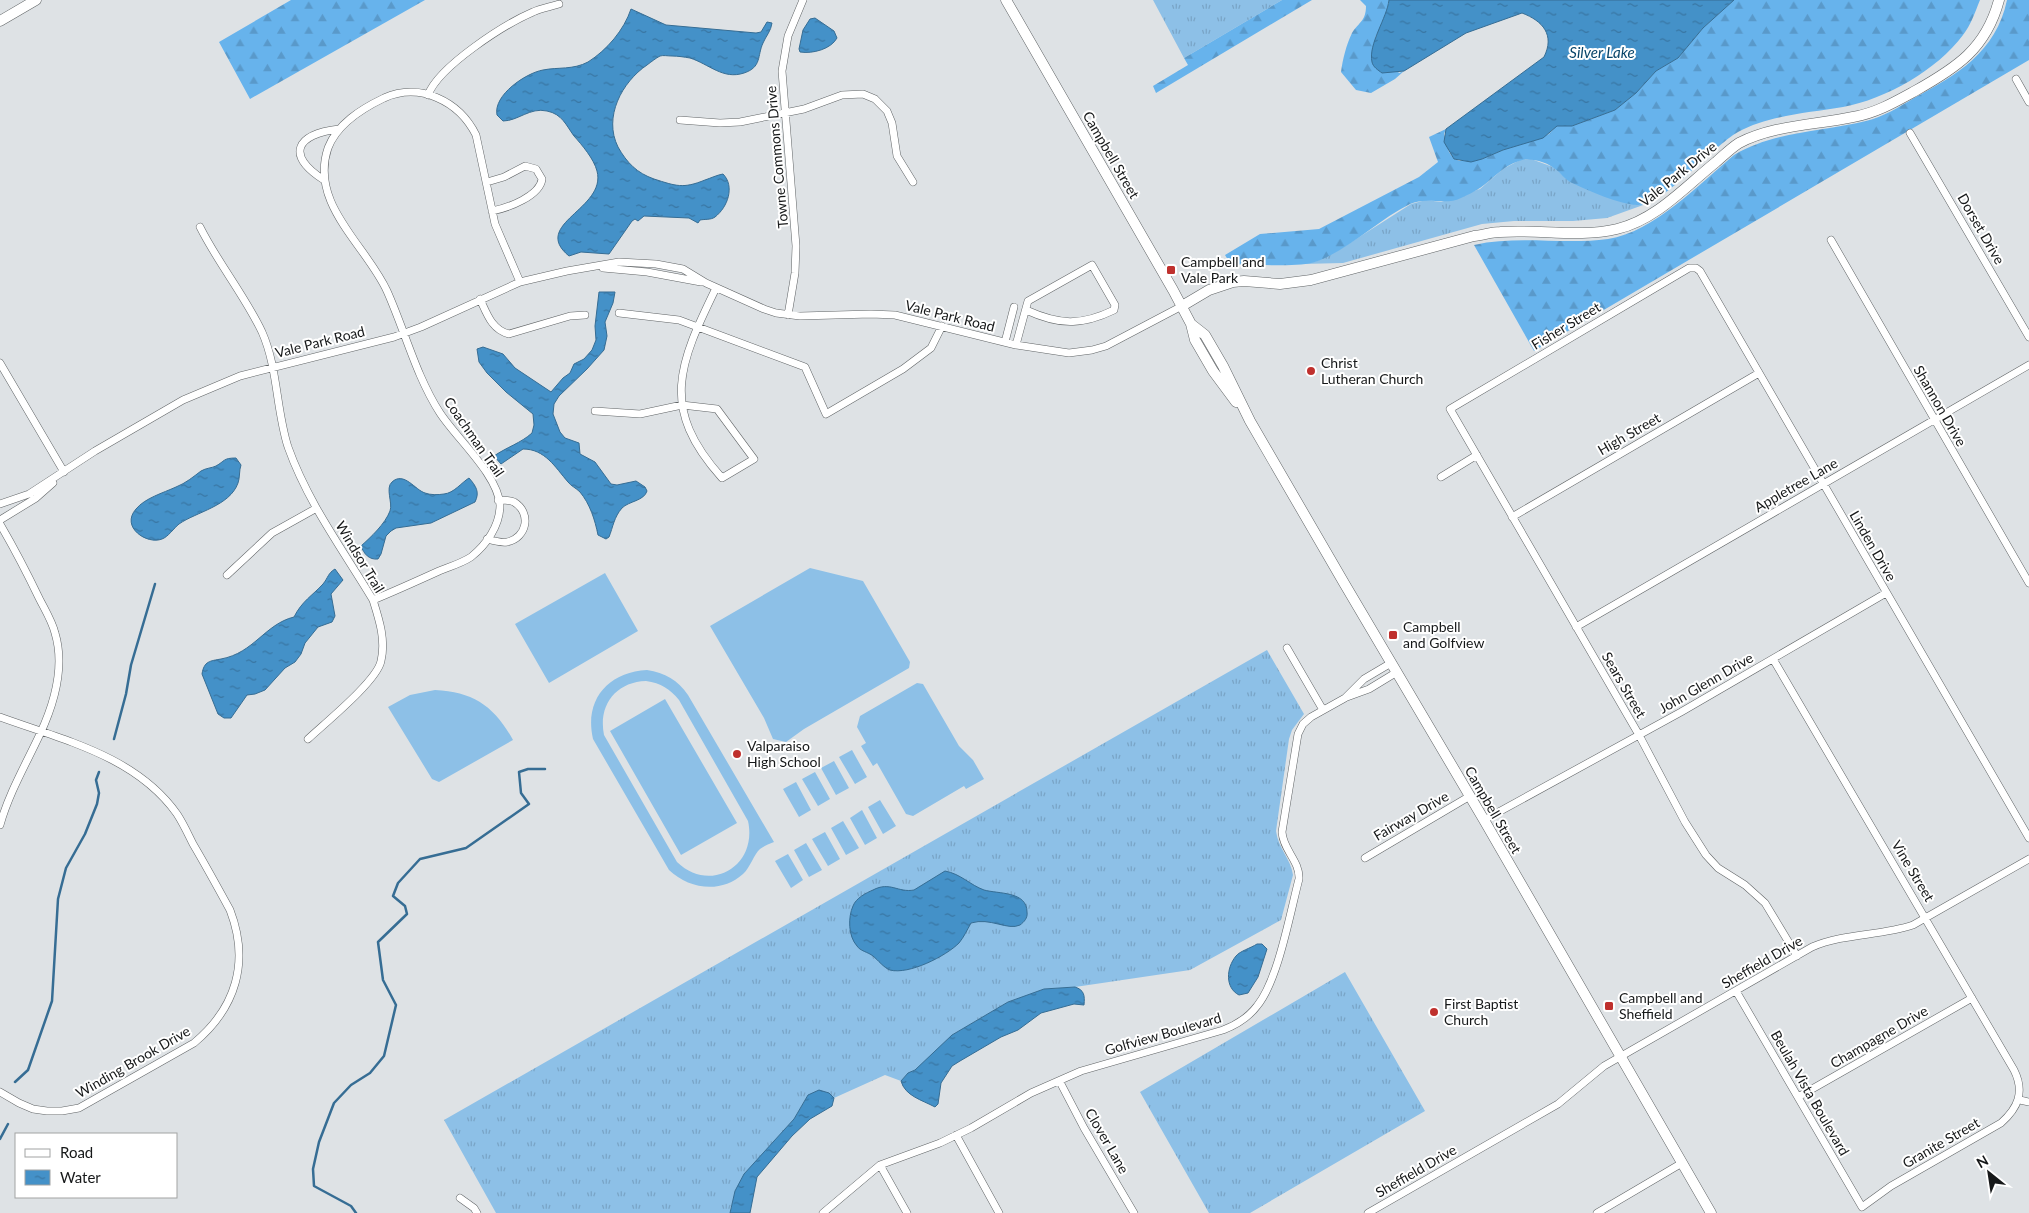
<svg xmlns="http://www.w3.org/2000/svg" width="2029" height="1213" font-family="Lato,sans-serif">
<style>
.grass{fill:url(#grass-tufts)}
.forest{fill:url(#forest-firs)}
.pitch{fill:#8dc0e7;fill-rule:evenodd}
.water{fill:url(#water-ripples);stroke:#366d94}
.lines{fill:none;stroke-linecap:round;stroke-linejoin:round}
.stream{stroke:#366d94;stroke-width:2.5}
.street-casing{stroke:#606466;stroke-width:8}
.secondary-casing{stroke:#606466;stroke-width:11}
.street{stroke:#fff;stroke-width:7}
.secondary{stroke:#fff;stroke-width:10}
.poi-dot{fill:#bf302d;stroke:#fff;stroke-width:2}
.labels{text-anchor:middle;stroke-width:4;stroke-linejoin:round;paint-order:stroke}
.street-label{font-size:14px;fill:#161819;stroke:#fff}
.poi-label{font-size:14px;fill:#161819;stroke:#fff;text-anchor:start}
.water-label{font-size:15px;font-style:italic;fill:#07456a;stroke:#fff}
</style>
<defs>
<pattern id="grass-tufts" width="24" height="20" patternUnits="userSpaceOnUse" patternTransform="scale(1.25)"><rect width="24" height="20" fill="#8dc0e7"/><path d="M3 7l-1-3M5 7V3M7 7l1-3M15 17l-1-3M17 17v-4M19 17l1-3" fill="none" stroke="#79a4c6"/></pattern>
<pattern id="forest-firs" width="22" height="20" patternUnits="userSpaceOnUse" patternTransform="scale(1.25)"><rect width="22" height="20" fill="#67b3ec"/><path d="M5 1l3.5 6h-7zM16 11l3.5 6h-7z" fill="#5999ca"/></pattern>
<pattern id="water-ripples" width="26" height="14" patternUnits="userSpaceOnUse" patternTransform="scale(1.25)"><rect width="26" height="14" fill="#4491c8"/><path d="M2 4q2-2 4 0t4 0M15 11q2-2 4 0t4 0" fill="none" stroke="#3875a2"/></pattern>
</defs>
<rect width="100%" height="100%" fill="#dee2e5"/>
<path class="grass" d="M1153 0H1282L1184 58Z
M1531 159 1553 167 1569 181 1596 192 1637 205 1646 204 1607 218 1573 221H1514L1482 224 1343 263 1302 264 1317 261 1342 248 1411 204 1426 200 1441 202 1480 189 1503 169 1520 160Z
M1267 650 1304 714 1292 730 1289 739 1276 831C1278 848 1291 859 1293 875L1281 920 1190 970 1075 987 1044 989 1008 1002 952 1035 933 1055 915 1070 908 1073 901 1081 885 1075 834 1098 829 1093 808 1095 794 1119 771 1145 731 1206 730 1213H496L444 1120Z
M1345 972 1425 1111 1250 1213H1209L1140 1092Z"/>
<path class="forest" d="M291 0H425L250 99 219 42Z
M1282 0H1312L1156 93 1153 86 1188 65 1184 58Z
M1360 0H1389L1386 15 1375 38 1399 73 1404 71 1395 79 1371 93 1356 90 1341 72C1343 58 1346 46 1352 33 1359 22 1366 21 1366 6Z
M1734 0H1980C1975 12 1971 25 1963 35 1937 70 1886 99 1843 107 1808 113 1769 115 1738 132 1713 146 1662 207 1637 205 1618 204 1590 191 1572 183 1565 180 1561 173 1555 169 1547 162 1529 157 1519 161 1503 166 1493 179 1480 188 1474 192 1467 195 1461 198 1445 206 1427 196 1410 204 1378 220 1351 248 1318 261 1295 269 1256 263 1231 265L1225 255 1260 234 1319 229 1419 177 1438 162 1429 137 1446 129 1444 134 1449 152 1454 159 1460 161 1482 159 1503 150 1549 134 1557 125 1572 126 1615 110 1636 93 1656 71 1678 58 1703 28Z
M2007 0H2029V60L1534 351 1474 245C1518 235 1563 245 1608 239 1654 232 1699 184 1734 155 1775 131 1821 132 1866 121 1883 117 1899 107 1914 98 1957 75 1996 52 2007 0Z"/>
<path class="pitch" d="M810 568 863 581 910 662 909 668 804 729 786 742 773 739 764 718 710 626Z
M605 573 638 631 549 683 515 624Z
M647 670C665 673 678 680 688 695L774 842C769 844 764 846 760 849 754 854 750 868 743 874 721 894 689 889 669 870L593 739C584 700 608 672 647 670ZM646 681C661 683 670 689 679 700L748 821C758 866 710 894 677 862L604 735C598 705 616 682 646 681Z
M917 683 923 684 959 746 973 760 984 779 966 789 964 786 913 816 906 814 877 763 873 766 861 746 866 743 857 727 860 716Z
M435 690C474 692 494 706 513 740L439 782 432 779 388 707 410 695Z
M665 699 737 823 681 855 610 731Z
M852 750 867 777 855 784 839 757Z
M834 761 849 788 836 795 821 768Z
M815 772 830 799 818 806 802 779Z
M796 782 811 810 799 817 783 789Z
M880 800 896 826 883 834 868 807Z
M862 810 877 838 865 845 850 818Z
M843 821 859 848 846 855 831 828Z
M825 832 840 859 828 866 812 839Z
M806 843 822 870 809 877 794 850Z
M788 854 803 880 791 888 775 861Z"/>
<path class="water" d="M1389 0H1734L1703 28 1678 58 1656 71 1636 93 1615 110 1572 126H1557L1543 138 1503 150 1482 159 1471 162 1454 159 1444 142 1446 129 1544 57C1555 35 1543 21 1522 13L1466 33 1404 71 1382 73C1378 70 1373 67 1372 62 1368 44 1387 18 1389 0Z
M631 9 666 25 756 33 761 32 767 22 772 23C771 31 766 36 763 43 757 56 762 67 744 73 723 80 709 64 690 58 684 57 678 56 672 56 668 56 663 55 660 56 656 58 651 62 647 65 622 82 603 117 618 147 627 163 637 173 654 179 676 186 683 189 705 180 711 178 717 175 723 174 735 186 728 207 715 217 711 220 705 219 700 220L698 223 689 218 644 216 638 221 635 219 632 221 609 254 581 252 569 256C530 224 607 209 597 171 594 159 582 145 574 136 566 125 562 114 547 111 530 107 518 121 503 121L497 115C493 95 526 73 543 70 558 67 573 70 588 62 607 50 624 30 631 9Z
M815 18 834 31 837 38C831 49 813 54 800 52L799 49 803 30 810 19Z
M599 292H615L613 303 605 322 607 336 604 350 587 369 559 396 554 404 553 414 560 432 565 438 579 443 580 454 595 462 611 484 617 485 636 481 645 487 647 491C644 501 629 501 622 508 614 517 613 527 609 537L606 539 598 535C595 520 590 504 580 492 576 488 571 486 568 482 555 467 545 449 523 449L501 464 494 456C507 447 521 443 532 433L534 425 533 414 506 392 487 373 479 362 477 349 483 347 503 354 515 368 551 392 563 378 570 373 574 364 584 359 592 350 596 340 595 326Z
M236 458 241 465C239 470 240 478 238 483 230 506 196 512 179 524 174 528 168 537 162 539 147 545 120 527 136 509 145 498 163 493 176 487 186 483 193 477 201 471 206 468 212 468 216 466 225 461 223 458 236 458Z
M469 478C476 486 480 492 475 502L431 523 396 528 391 531 386 536 381 554 378 559C369 560 364 554 361 546 371 537 385 524 390 511 393 503 385 488 392 482 404 471 415 490 425 493 430 495 438 495 444 494 454 493 461 483 469 478Z
M335 569 343 580 331 594 335 616 332 622 318 627 305 643 301 654 295 662 285 668 265 690 255 694 247 695 231 718H224L218 714 202 674C204 661 210 661 221 659 254 653 265 624 294 617 302 601 312 596 323 584 328 578 328 573 335 569Z
M945 871C961 874 970 885 984 890 998 894 1027 891 1027 912 1028 918 1024 922 1020 925 1008 931 990 917 971 923 967 930 964 937 959 943 946 956 909 975 890 970 884 968 878 960 873 956 868 952 860 951 857 946 848 936 848 917 853 906 856 898 866 893 873 890 890 881 898 893 914 890Z
M1257 944H1262L1267 949 1258 977 1248 993 1239 995C1225 988 1226 968 1236 956 1240 951 1251 948 1257 944Z
M1075 987C1084 990 1085 995 1084 1005L1074 1004 1041 1013 1018 1030 1001 1037 960 1061 952 1066 941 1083 938 1104 935 1107C922 1100 905 1096 901 1081L908 1073 915 1070 952 1035 1008 1002 1044 989Z
M819 1090 829 1093 834 1098 832 1106 810 1119 792 1136 757 1177 750 1213H730L735 1191 744 1174 794 1119 808 1095Z"/>
<g class="lines">
<path class="stream" d="M114 739 126 694 131 665 155 584
M15 1082 28 1070 52 1001 58 899 66 868 85 834 97 804 99 793 96 780 99 772
M0 1139 8 1124
M356 1213 351 1206 314 1186 313 1169 319 1142 334 1103 351 1085 370 1073 384 1056 396 1005 383 980 378 942 407 914 405 906 393 896 398 883 420 859 466 848 529 804 521 793 519 772 528 769H545"/>
<g class="street-casing">
<path id="street" d="M2016 79 2029 102
M428 95C439 66 505 24 533 12 541 8 550 7 559 4
M680 120 720 123 740 122 804 109 842 95 863 94 875 99 887 111 892 123 897 156 913 182
M1910 133 2029 337
M324 180C285 155 296 134 339 129
M487 182 504 177 525 166 536 169 542 179C540 196 508 208 492 211
M200 227C218 263 245 296 262 332 278 368 276 410 288 447 308 503 343 550 373 600 379 619 386 640 381 661 377 681 325 723 308 739
M1831 240 2029 583
M603 268 647 272 701 282
M480 299C487 314 492 330 509 334L570 316 585 315
M619 313 679 320 805 367 826 414 903 369 931 348 942 326
M788 315 795 273 796 246 782 71 788 36 803 0
M1005 342 1014 307
M1016 345C1020 330 1024 315 1028 301L1092 265 1115 305 1114 310C1081 326 1059 325 1026 310
M0 363 64 472
M595 411 640 414 682 405 717 409 754 459 722 478C659 408 679 364 716 288
M1441 477 1477 455
M0 504 29 494 95 451 183 400 240 376 394 337 421 327 520 282 567 271 619 262 656 264 683 269 706 283 764 309 776 313 800 316 871 314 895 315 1016 345 1069 353 1092 350 1106 346 1182 306
M1512 517 1759 373
M0 520 36 498 53 483
M0 524C14 548 27 573 39 598 45 610 52 621 55 633 65 666 54 704 40 734 26 764 9 793 0 825
M487 539C494 541 501 543 507 542 527 538 532 513 514 502 510 500 503 500 498 500
M227 575 272 533 315 509
M373 600C395 591 417 581 439 571 449 567 462 563 471 557 486 545 500 526 500 505 498 475 457 439 440 413 416 376 405 331 387 291 366 245 309 204 328 148 337 124 361 109 384 98 420 82 459 101 476 135L495 224 520 282
M1576 627 2029 365
M1287 648 1323 710
M1347 697 1369 689 1397 672
M0 717C63 740 136 756 177 814 183 823 188 834 193 844 206 866 218 888 230 910 250 962 236 1008 194 1043L79 1108 62 1111H47L33 1109 19 1103 0 1092
M1484 820 1681 712 1886 593
M1365 858 1470 796
M1797 956 1765 903 1745 885 1718 868 1706 855 1685 822 1639 735 1450 409 1689 268H1696L1700 271 2029 838
M1736 991 1862 1207 1891 1186 2001 1123C2018 1108 2025 1092 2014 1070L1773 659
M1060 1082 1084 1128 1134 1213
M1798 1097 1972 998
M2020 1100 2029 1102
M956 1135 999 1213
M880 1165 907 1213
M460 1198 474 1208 477 1213
M823 1213 880 1165 940 1143 971 1128 1031 1093 1081 1071 1223 1030C1236 1025 1248 1018 1257 1006 1278 981 1290 913 1299 879 1300 861 1283 850 1282 832L1298 734 1303 724 1311 717 1345 698 1364 679 1391 663
M1368 1213 1558 1104 1604 1066 1812 947C1845 933 1880 936 1913 925L2029 859
M1597 1213 1682 1163"/>
</g>
<g class="secondary-casing">
<path id="secondary" d="M1006 0 1173 290 1191 324 1195 340 1213 371 1236 402
M0 21 36 0
M1182 306 1209 290 1233 282 1244 281 1280 284 1311 280 1474 236C1483 235 1492 232 1500 232 1539 229 1579 238 1617 229 1656 220 1686 186 1716 162 1723 156 1731 148 1739 143 1774 125 1815 125 1853 117 1876 113 1895 102 1915 91 1956 68 1986 49 1999 0
M1191 324 1205 335 1223 366 1250 421 1344 583 1484 820 1711 1213"/>
</g>
<use href="#street" class="street"/>
<use href="#secondary" class="secondary"/>
</g>
<g class="poi-dot">
<rect x="1166" y="265" width="10" height="10" rx="2.5"/>
<circle cx="1311" cy="371" r="5"/>
<rect x="1388" y="630" width="10" height="10" rx="2.5"/>
<circle cx="737" cy="754" r="5"/>
<rect x="1604" y="1001" width="10" height="10" rx="2.5"/>
<circle cx="1434" cy="1012" r="5"/>
</g>
<g class="labels">
<g class="street-label">
<text transform="translate(1111 155) rotate(60)" y="5">Campbell Street</text>
<text transform="translate(777 157) rotate(-95)" y="5">Towne Commons Drive</text>
<text transform="translate(1678 174) rotate(-39)" y="5">Vale Park Drive</text>
<text transform="translate(1981 229) rotate(60)" y="5">Dorset Drive</text>
<text transform="translate(950 316) rotate(14)" y="5">Vale Park Road</text>
<text transform="translate(1566 326) rotate(-31)" y="5">Fisher Street</text>
<text transform="translate(320 342) rotate(-14)" y="5">Vale Park Road</text>
<text transform="translate(1940 406) rotate(60)" y="5">Shannon Drive</text>
<text transform="translate(1629 434) rotate(-30)" y="5">High Street</text>
<text transform="translate(474 437) rotate(55)" y="5">Coachman Trail</text>
<text transform="translate(1796 485) rotate(-30)" y="5">Appletree Lane</text>
<text transform="translate(1873 546) rotate(60)" y="5">Linden Drive</text>
<text transform="translate(360 557) rotate(59)" y="5">Windsor Trail</text>
<text transform="translate(1706 683) rotate(-30)" y="5">John Glenn Drive</text>
<text transform="translate(1624 685) rotate(60)" y="5">Sears Street</text>
<text transform="translate(1493 810) rotate(60)" y="5">Campbell Street</text>
<text transform="translate(1411 816) rotate(-30)" y="5">Fairway Drive</text>
<text transform="translate(1913 871) rotate(59)" y="5">Vine Street</text>
<text transform="translate(1762 962) rotate(-30)" y="5">Sheffield Drive</text>
<text transform="translate(1163 1034) rotate(-16)" y="5">Golfview Boulevard</text>
<text transform="translate(1879 1037) rotate(-30)" y="5">Champagne Drive</text>
<text transform="translate(133 1062) rotate(-30)" y="5">Winding Brook Drive</text>
<text transform="translate(1810 1093) rotate(60)" y="5">Beulah Vista Boulevard</text>
<text transform="translate(1107 1141) rotate(60)" y="5">Clover Lane</text>
<text transform="translate(1941 1143) rotate(-30)" y="5">Granite Street</text>
<text transform="translate(1416 1171) rotate(-30)" y="5">Sheffield Drive</text>
</g>
<g class="poi-label">
<text x="1181" y="267">Campbell and<tspan x="1181" dy="16">Vale Park</tspan></text>
<text x="1321" y="368">Christ<tspan x="1321" dy="16">Lutheran Church</tspan></text>
<text x="1403" y="632">Campbell<tspan x="1403" dy="16">and Golfview</tspan></text>
<text x="747" y="751">Valparaiso<tspan x="747" dy="16">High School</tspan></text>
<text x="1619" y="1003">Campbell and<tspan x="1619" dy="16">Sheffield</tspan></text>
<text x="1444" y="1009">First Baptist<tspan x="1444" dy="16">Church</tspan></text>
</g>
<g class="water-label">
<text x="1602" y="58">Silver Lake</text>
</g>
</g>
<rect x="15" y="1133" width="162" height="65" fill="#ffffff" stroke="#a2a3a3"/>
<rect x="25" y="1149" width="25" height="8" fill="#ffffff" stroke="#a2a3a3"/>
<text x="60" y="1158" font-size="15" fill="#161819">Road</text>
<rect x="25" y="1170" width="25" height="15" fill="url(#water-ripples)" stroke="#a2a3a3"/>
<text x="60" y="1183" font-size="15" fill="#161819">Water</text>
<g transform="translate(1989 1173) rotate(330)" stroke="#ffffff" stroke-width="4" paint-order="stroke">
<path d="M0-4L9 19L0 12L-9 19Z" fill="#161819"/>
<text y="-8" font-size="14" font-weight="bold" text-anchor="middle" fill="#161819">N</text>
</g>
</svg>
